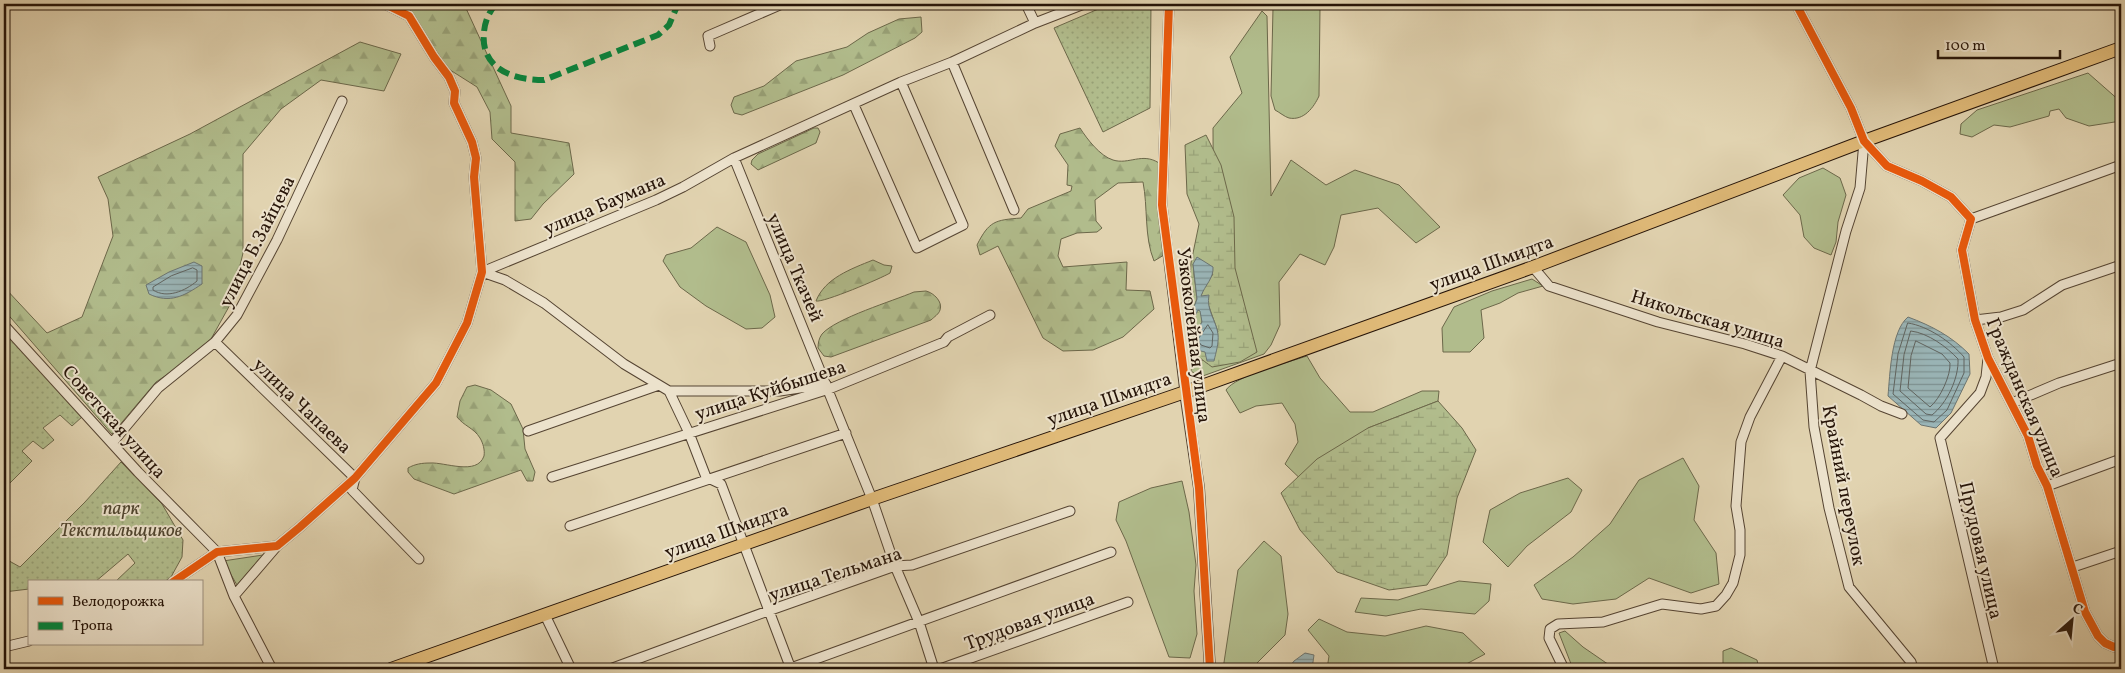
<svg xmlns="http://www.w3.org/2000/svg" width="2125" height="673" font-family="Vollkorn,serif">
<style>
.grass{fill:#b1bc8c;stroke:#6c684a}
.forest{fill:url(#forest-firs);stroke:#6c684a}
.wetland{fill:url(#wetland-marsh);stroke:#6c684a;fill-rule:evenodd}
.park{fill:url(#park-dots);stroke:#6c684a}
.water{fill:url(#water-rules);stroke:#6c7571}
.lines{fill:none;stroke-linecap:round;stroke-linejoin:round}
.shore{stroke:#606460;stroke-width:1}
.minor-casing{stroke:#554432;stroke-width:11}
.tertiary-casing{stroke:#554432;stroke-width:12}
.primary-casing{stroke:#261408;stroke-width:14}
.minor{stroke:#ece2cc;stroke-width:9}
.tertiary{stroke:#ece2cc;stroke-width:10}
.primary{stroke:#e0ba78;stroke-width:12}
.quiet{stroke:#00873e;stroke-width:6;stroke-dasharray:12 6;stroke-linecap:butt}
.cycleway-casing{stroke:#ece2cc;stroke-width:11}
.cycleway{stroke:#e8590c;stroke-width:8}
.labels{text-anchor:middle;stroke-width:4;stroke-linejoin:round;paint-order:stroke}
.street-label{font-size:19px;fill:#261408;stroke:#ece2cc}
.park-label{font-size:19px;font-style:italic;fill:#504630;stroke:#ece2cc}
</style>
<defs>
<pattern id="forest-firs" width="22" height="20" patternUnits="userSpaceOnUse" patternTransform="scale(1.25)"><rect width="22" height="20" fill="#b1bc8c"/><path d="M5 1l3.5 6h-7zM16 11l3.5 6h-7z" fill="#98a177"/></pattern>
<pattern id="wetland-marsh" width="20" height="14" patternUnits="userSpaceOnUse" patternTransform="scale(1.25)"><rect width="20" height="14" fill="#b1bc8c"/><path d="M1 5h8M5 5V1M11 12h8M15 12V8" fill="none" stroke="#98a177"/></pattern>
<pattern id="park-dots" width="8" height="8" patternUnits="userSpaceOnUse" patternTransform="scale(1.25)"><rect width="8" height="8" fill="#b1bc8c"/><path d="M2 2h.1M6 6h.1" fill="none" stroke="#98a177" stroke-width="1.8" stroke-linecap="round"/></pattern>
<pattern id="water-rules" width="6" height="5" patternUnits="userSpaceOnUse" patternTransform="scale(1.25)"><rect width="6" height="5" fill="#9ab5b7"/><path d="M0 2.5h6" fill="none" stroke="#7d9293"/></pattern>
</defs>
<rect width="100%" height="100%" fill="#e1d3b0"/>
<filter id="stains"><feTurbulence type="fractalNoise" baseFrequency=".004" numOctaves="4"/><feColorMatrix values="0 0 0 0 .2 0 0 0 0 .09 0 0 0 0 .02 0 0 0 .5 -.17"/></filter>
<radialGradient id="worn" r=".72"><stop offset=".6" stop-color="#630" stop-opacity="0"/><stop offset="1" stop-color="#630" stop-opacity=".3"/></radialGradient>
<path class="grass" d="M1275 4H1319L1320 7 1319 96C1314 107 1304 121 1289 118 1285 117 1279 112 1275 110L1271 96 1273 8Z
M1262 11 1267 16 1271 196 1291 160 1326 185 1355 170 1399 185 1440 227 1416 243 1378 208 1341 215 1334 247 1325 265 1300 254 1279 282 1280 325 1271 345 1264 354 1200 377 1191 371 1193 362 1214 358 1213 128 1242 93 1230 57Z
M2088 73 2121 102V121L2089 126 2066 118 2059 109 2050 111 2049 116 2010 127 1994 125 1972 137 1960 134 1961 124 1977 110Z
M1823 168 1840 178 1846 195 1838 222 1836 242 1831 255 1814 248 1804 237 1800 215 1783 195 1799 178Z
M717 227 746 242 770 295 775 317 762 328 746 329 706 306 680 287 663 261 666 255 691 248Z
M1532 279 1543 286 1518 293 1500 303 1481 310 1484 338 1470 352H1443L1442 328 1454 307 1492 291Z
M1307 356 1320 378 1350 412H1373L1422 391H1439L1438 401 1368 428 1311 489 1285 464 1298 442 1295 424 1282 403 1256 406 1240 413 1226 390C1235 376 1289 362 1307 356Z
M1683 458 1699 486 1694 520 1716 553 1719 584 1691 593 1649 578 1616 599 1573 604 1542 599 1534 585 1573 557 1610 524 1639 480Z
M1568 478 1582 490 1571 512 1527 546 1508 567 1483 542 1490 510 1520 493Z
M1182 481 1189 512 1196 565 1194 591 1197 634 1190 658 1169 657 1126 541 1116 520 1119 502 1151 488Z
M1264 541 1281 556 1288 614 1285 635 1251 669H1223L1238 570Z
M263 555 237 585 223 561Z
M1459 581 1491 584 1489 601 1475 614 1421 609 1386 616 1355 612 1361 598 1398 600Z
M1319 619 1347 632 1385 636 1426 626 1463 633 1485 654 1457 669H1327L1329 656 1308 630Z
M1565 631 1583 647 1615 669H1573L1559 633Z
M1731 648 1757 660 1759 669H1723V651Z"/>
<path class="forest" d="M400 4H464L511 106V133L569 143 574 174 543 204 531 219 515 221V162L492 139 490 112 477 87 447 68 410 10Z
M921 17 922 32 915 38 843 75 742 115 734 113 731 105 734 97 764 86 796 61 847 47 868 33 899 19Z
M360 42 401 54 384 91 321 80 281 109 243 154V253L231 303 211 339 174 370 156 382 112 434 4 310V287L47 333 82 317 113 236 108 199 98 177 190 134Z
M814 128H818L820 132 816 143 758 170 751 164 752 160 758 154Z
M1080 128C1087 139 1100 156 1113 160 1129 165 1142 152 1159 163L1164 255 1154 261C1144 237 1148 207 1143 182L1118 183 1095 200 1096 221 1102 228 1097 232 1077 233 1061 239 1058 256 1063 267 1127 262 1126 290 1150 291 1154 309 1123 337 1093 350 1063 351 1043 338 998 246 980 255 977 245C989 221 995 220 1021 218L1028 209 1071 191 1072 186 1067 185 1068 165 1055 146 1060 134Z
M873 260 884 265 892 266 890 273C882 278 823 303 816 301 825 278 851 269 873 260Z
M926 291C934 293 943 302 940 310 939 314 934 317 931 320L831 357 824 356 818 348C818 343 819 338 822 334 836 318 893 301 914 292Z
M475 385 491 390 511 404 523 429 525 449 535 472 533 481H527L521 470 454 494 414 479 408 472V468C415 464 422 463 430 463 445 462 477 476 484 456 485 450 483 443 480 438 474 428 464 426 457 417L460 401 467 387Z"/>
<path class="wetland" d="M1206 135 1221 165 1234 217 1235 268 1257 352 1240 362 1212 367C1203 360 1190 353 1189 339 1189 330 1193 325 1188 316L1191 263 1199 224 1187 194 1185 145ZM1193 264 1213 274 1204 287 1201 296 1207 301 1218 332 1192 339 1202 322 1201 311 1198 310 1191 315 1197 299Z
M1438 401 1462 428 1476 450 1457 498 1447 555 1427 585 1389 590 1337 572 1300 530 1281 493 1317 459 1368 428Z"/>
<path class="park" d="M1110 4H1151L1150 108 1103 132 1054 28Z
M4 330 83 416 72 426 60 415 43 428 54 440 43 449 33 441 22 451 32 461 4 489Z
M121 462 162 504 183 540 182 557 171 577 164 582H115L135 563 128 554 95 582H29V589L4 592V558L20 567 85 502Z"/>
<path class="water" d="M1197 257 1213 267C1214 278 1205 285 1201 296L1209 295C1206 310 1216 320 1218 334 1219 343 1216 352 1214 361H1207L1205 352 1197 350 1192 339 1202 322 1200 311 1198 310 1194 318 1191 315 1197 299 1193 264Z
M194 262 202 266V284C184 296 170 304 149 294L146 285 169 272Z
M1908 317C1932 326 1951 336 1969 354L1970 374 1951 413 1936 428 1921 425 1888 396C1890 374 1891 331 1908 317Z
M1305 653 1314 655 1312 669H1288L1294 661Z"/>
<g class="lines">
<path class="shore" d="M193 268 197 270V281C185 291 167 299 153 290V287L171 276Z
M1908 323C1928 326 1951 342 1964 357V373L1947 410 1934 422 1923 420 1893 394 1898 354Z
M1208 325 1213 333 1212 346 1210 348 1201 345 1198 340Z
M1911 331C1928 333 1947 347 1958 359 1959 378 1947 403 1932 415L1926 414 1900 391 1904 355Z
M1916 341 1942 354 1950 363C1951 375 1940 399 1930 407L1908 388 1911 356Z"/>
<g class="minor-casing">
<path id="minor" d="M1026 4 1035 23
M1169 4 1162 205 1185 392
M1796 4 1851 108 1864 141 1887 166 1922 181 1951 197 1971 219 1962 250 1975 320 1988 358 2028 436 2037 466 2047 486 2085 612 2098 636 2105 643 2114 647 2121 645
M710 46 708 36 782 4
M952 62 1014 210
M854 105 917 248 963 225 901 82
M1864 141 1860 188 1846 231 1810 371 1814 427 1829 508 1849 587 1911 662 1913 669
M734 158 872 499 895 566 919 622 934 669
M1971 219 2121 165
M1533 267 1549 286 1658 322 1745 344 1782 356 1861 395 1881 406 1902 414
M482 272 656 200 683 187 734 158 901 82 952 62 1035 23 1084 4
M482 272 505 280 544 303 624 364 669 391H780L826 384
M1975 320 2001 317 2023 310 2062 285 2121 265
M4 325 138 472 217 552 234 596 272 669
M215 342 355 478 352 490 419 559
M1988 358 1986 377 1980 393 1940 438 1994 669
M669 391 689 433 706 477 721 484 791 669
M2012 403 2059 383 2121 363
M528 431 659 385
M112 443 158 388 215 342 237 315 277 240 342 101
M552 477 829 389 944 342 948 337 990 315
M2047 486 2121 459
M570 526 846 433
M2073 567 2121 551
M173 582 217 552 277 546 300 527 355 478 436 383 467 323 482 272 474 177 476 158 472 142 454 103 455 91 449 77 434 57 409 16 385 4
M234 596 277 546
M545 615 571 669
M4 647 29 641
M791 668 1111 552
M610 669 768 611 895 566 912 565 1070 511
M940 669 1128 602
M1564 669 1549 638 1550 629 1558 624 1603 622 1662 604 1701 609 1716 606 1726 595 1733 583 1740 555V530L1736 506 1741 442 1750 417 1782 356"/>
</g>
<g class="tertiary-casing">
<path id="tertiary" d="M1185 392 1199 488 1210 669"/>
</g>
<g class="primary-casing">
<path id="primary" d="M391 669 872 499 1185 392 1533 267 1864 141 2121 48"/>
</g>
<use href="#minor" class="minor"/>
<use href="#tertiary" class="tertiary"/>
<use href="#primary" class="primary"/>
<path class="quiet" d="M496 4C489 12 485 21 484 32 480 69 513 80 544 80L658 35 669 25 678 4"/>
<g class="cycleway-casing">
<path id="cycleway" d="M1169 4 1162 205 1199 488 1210 669
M1796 4 1851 108 1864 141 1887 166 1922 181 1951 197 1971 219 1962 250 1975 320 1988 358 2028 436 2037 466 2047 486 2085 612 2098 636 2105 643 2114 647 2121 645
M173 582 217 552 277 546 300 527 355 478 436 383 467 323 482 272 474 177 476 158 472 142 454 103 455 91 449 77 434 57 409 16 385 4"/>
</g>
<use href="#cycleway" class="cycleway"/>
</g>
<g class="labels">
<g class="street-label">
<text transform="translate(604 203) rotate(-23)" y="7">улица Баумана</text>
<text transform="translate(256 241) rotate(-63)" y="7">улица Б.Зайцева</text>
<text transform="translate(1491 262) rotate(-20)" y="7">улица Шмидта</text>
<text transform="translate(796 267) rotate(67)" y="7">улица Ткачей</text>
<text transform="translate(1708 318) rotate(17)" y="7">Никольская улица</text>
<text transform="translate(1195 335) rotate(83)" y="7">Узкоколейная улица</text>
<text transform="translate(770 389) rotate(-18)" y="7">улица Куйбышева</text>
<text transform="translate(2026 397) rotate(67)" y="7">Гражданская улица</text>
<text transform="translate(1109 398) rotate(-19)" y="7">улица Шмидта</text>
<text transform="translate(303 405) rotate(44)" y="7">улица Чапаева</text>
<text transform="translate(115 421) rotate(48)" y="7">Советская улица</text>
<text transform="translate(1845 485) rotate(79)" y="7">Крайний переулок</text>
<text transform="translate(726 530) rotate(-20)" y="7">улица Шмидта</text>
<text transform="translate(1982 550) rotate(77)" y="7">Прудовая улица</text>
<text transform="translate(835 573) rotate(-18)" y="7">улица Тельмана</text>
<text transform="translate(1029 620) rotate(-20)" y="7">Трудовая улица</text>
</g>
<g class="park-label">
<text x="121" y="514">парк<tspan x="121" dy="22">Текстильщиков</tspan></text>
</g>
</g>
<rect width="2125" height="673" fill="none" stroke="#e1d3b0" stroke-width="20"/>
<rect x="5" y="5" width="2115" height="663" fill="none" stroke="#261408" stroke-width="2.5"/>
<rect x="10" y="10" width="2105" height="653" fill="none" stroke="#261408"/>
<rect x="28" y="580" width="175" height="65" fill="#ece2cc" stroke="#9d907e"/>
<rect x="38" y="597" width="25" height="8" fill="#e8590c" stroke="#9d907e"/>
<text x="72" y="606" font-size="15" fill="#261408">Велодорожка</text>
<rect x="38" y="622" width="25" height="8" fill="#00873e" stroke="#9d907e"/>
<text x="72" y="630" font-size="15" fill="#261408">Тропа</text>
<g transform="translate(2072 620) rotate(27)" stroke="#ece2cc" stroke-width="4" paint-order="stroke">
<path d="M0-4L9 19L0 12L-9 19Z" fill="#261408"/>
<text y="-8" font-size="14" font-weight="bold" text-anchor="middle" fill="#261408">С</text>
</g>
<path d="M1938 50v8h122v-8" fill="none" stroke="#261408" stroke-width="2.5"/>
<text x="1945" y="50" font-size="15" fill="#261408" stroke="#ece2cc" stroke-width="4" paint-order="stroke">100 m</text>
<rect width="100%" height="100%" filter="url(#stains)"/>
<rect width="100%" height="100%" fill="url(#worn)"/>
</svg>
